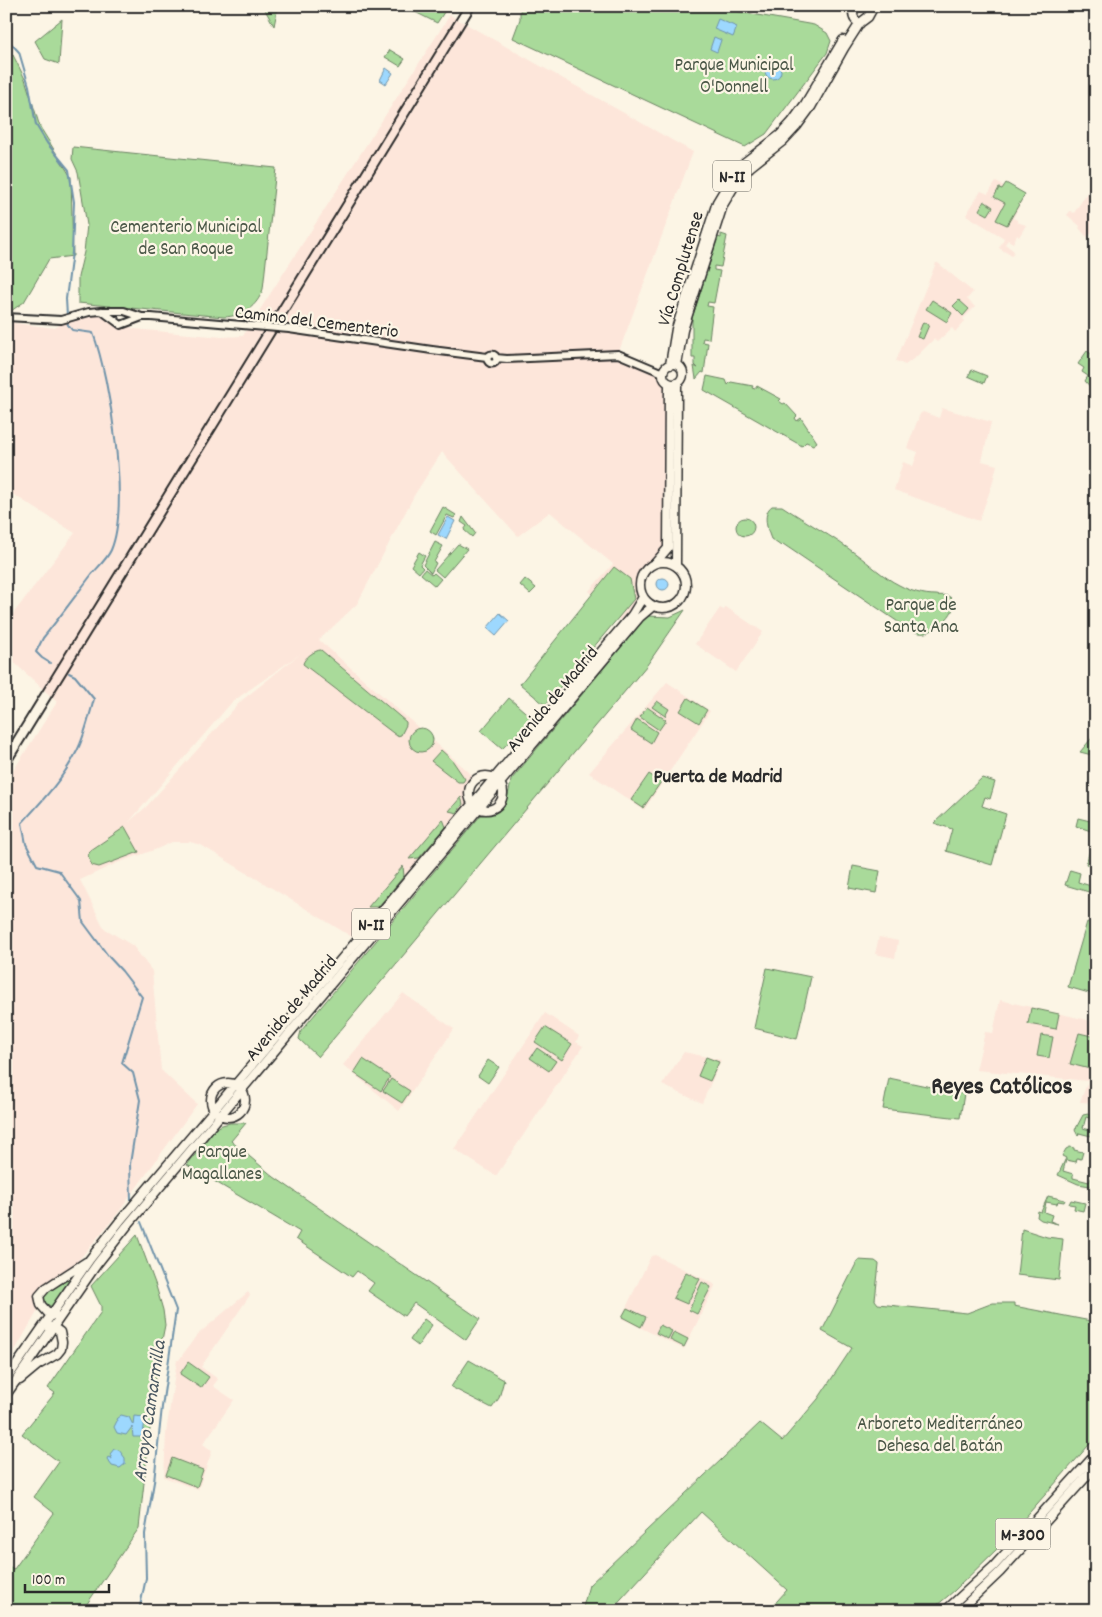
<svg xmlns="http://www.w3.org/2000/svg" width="1102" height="1617" font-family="Dekko,sans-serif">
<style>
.built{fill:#fde6da;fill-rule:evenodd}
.green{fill:#a9da9a;stroke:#6a8262}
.water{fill:#9dd8fe;stroke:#6f93aa}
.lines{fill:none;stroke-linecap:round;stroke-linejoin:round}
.stream{stroke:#6f93aa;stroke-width:2}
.minor-casing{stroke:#2b2b2b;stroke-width:10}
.major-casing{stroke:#2b2b2b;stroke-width:11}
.minor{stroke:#fcf5e5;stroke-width:6}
.major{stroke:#fcf5e5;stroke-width:8}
.rail{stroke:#2b2b2b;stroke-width:2}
.minor-bridge-casing{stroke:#2b2b2b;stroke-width:10;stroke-linecap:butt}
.minor-bridge{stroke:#fcf5e5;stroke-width:6}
.labels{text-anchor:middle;stroke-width:4.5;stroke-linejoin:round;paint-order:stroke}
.shield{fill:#fcf5e5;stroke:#6a6863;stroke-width:1}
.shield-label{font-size:18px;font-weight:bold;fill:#2b2b2b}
.park-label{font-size:19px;fill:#4a5747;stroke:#fcf5e5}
.street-label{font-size:19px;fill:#2b2b2b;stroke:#fcf5e5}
.neighbourhood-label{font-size:20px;font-weight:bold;fill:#2b2b2b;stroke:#fcf5e5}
.water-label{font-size:20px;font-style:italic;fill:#485660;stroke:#fcf5e5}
.district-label{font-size:24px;font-weight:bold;fill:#2b2b2b;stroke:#fcf5e5}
</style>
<rect width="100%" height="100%" fill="#fcf5e5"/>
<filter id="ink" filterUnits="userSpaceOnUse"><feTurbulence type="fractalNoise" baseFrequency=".02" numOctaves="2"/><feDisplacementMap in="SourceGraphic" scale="10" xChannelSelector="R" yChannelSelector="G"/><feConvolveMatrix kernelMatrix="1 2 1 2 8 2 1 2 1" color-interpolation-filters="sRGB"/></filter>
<g filter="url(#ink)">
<path class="built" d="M450 15 693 152 618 354 663 375 667 382 668 548 656 562 649 566 643 571 640 579 639 587 643 597 624 624 589 591 613 564 550 512 518 536 442 452 415 494 357 604 319 640 470 773 475 780 469 790V796L472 804 357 940 201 845 190 842H172L157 849 117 863 80 880 104 928 133 946 152 971 161 1070 197 1104 118 1213 41 1305 6 1366V782L57 702 6 655V623L75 533 6 490V322L55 328 73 317 101 311 134 329 222 337 243 336ZM300 654 241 701 146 807 129 822 232 702Z
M996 182 1004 186 1006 183 1025 194 1013 218 1017 220V222L1026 225 1019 237 1017 235 1013 243 1008 240 1005 244 1014 251 1012 256 999 248 1004 238 966 215 981 191 988 194Z
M1096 182V229L1087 237 1079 228 1080 226 1067 215 1070 211 1074 213 1092 185Z
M936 263H938L973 292 967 299 975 307 963 319 965 321 955 332 952 328 937 342 934 339 916 357 905 365 896 361Z
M942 408 991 422 982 461 997 465 992 485 979 521 894 490 903 462 913 466 918 452 907 448 920 414 923 412 939 418Z
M726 607 763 632 736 672 695 644 720 608 724 610Z
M667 682 710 711 644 810 589 773Z
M879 937 898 941 895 958 875 954Z
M403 993 454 1029 399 1111 343 1065Z
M1000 1000 1096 1022V1103L1080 1102 1088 1081 976 1070 985 1032 993 1033Z
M545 1013 579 1036 576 1042 583 1046 496 1176 454 1149Z
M684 1052 721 1060 702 1103 662 1085Z
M655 1255 714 1284 715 1286 684 1349 621 1318 651 1256Z
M248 1292 250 1295 201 1367 218 1379 213 1386 234 1400 203 1444 212 1451 198 1490 164 1477 166 1433 177 1360H179L196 1336Z"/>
<path class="green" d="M263 6H278L274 26Z
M403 6H448L437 23Z
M522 6H706L814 25 827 33 831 41 827 53 766 134 745 147 513 38 520 19V11Z
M62 19 59 64 45 59 35 41Z
M390 50 405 59 400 66 385 57Z
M13 55 25 79 40 127 71 177 73 256 49 259 24 302 8 313 6 312V59Z
M73 147 276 168 263 289C257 307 243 316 224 317L78 303V277L84 252 87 225 78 172 72 159Z
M1006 183 1025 194 1007 225 996 220 1005 203 994 197 999 188 1002 189Z
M984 201 993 207 988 215 979 210Z
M721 234 727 236 721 267 714 266V270L720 271 714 303 708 302 707 306 713 307 709 339 703 338 702 342 708 343 704 373 702 372 696 379 694 366 698 368 695 365V358H692V318L718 237 721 238Z
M932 300 952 313 947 322 926 309Z
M959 300 969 309 963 316 953 306Z
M923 322 929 325 923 339 917 337Z
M1087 351 1096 357V393L1085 381 1088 376 1082 372 1084 368 1078 364Z
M972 370 987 376 984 383 968 376Z
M707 376 726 380 728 385 731 382 753 386 752 388 755 389 757 386 781 399 779 401 783 404 785 403 797 416 795 418 797 421 801 418 817 442 813 445 806 442 802 446 704 390Z
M772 506H782C806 522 832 536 856 554 870 564 883 577 899 585 910 591 923 595 936 595 941 596 947 594 951 598 962 610 936 631 925 633 920 634 915 632 910 630L783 544 781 546 771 539C767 529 762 513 772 506Z
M443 507 456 515 454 518 447 515 436 535 430 531Z
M463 517 475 533 472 537 464 530 467 526 461 522Z
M736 527a9 9 0 1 1 18 0a9 9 0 1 1-18 0Z
M435 542 443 546 434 562 436 563 431 573 423 565Z
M458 544 467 549 443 577 435 570Z
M419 552 425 556 420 565 423 568 419 573 411 566Z
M614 567 630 579 634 599 545 705 520 684Z
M425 569 432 575 434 573 441 579 435 586 421 574Z
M525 579 536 588 530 594 520 585Z
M685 610 647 665 318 1057 299 1039 301 1031 481 815C504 813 508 800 511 780L647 616 670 617Z
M321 650 406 722V725L401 735 397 736 303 664C304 658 315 650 321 650Z
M509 698 532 718 502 749 481 731Z
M688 698 707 710 699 723 680 711Z
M657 701 669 709 665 716 652 707Z
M647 707 666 720 659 730 640 717Z
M637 719 657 732 651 743 631 730Z
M409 740a12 12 0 1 1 24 0a12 12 0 1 1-24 0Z
M1096 733V756L1080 752Z
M441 750 452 760 465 779 463 782H458L431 761Z
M649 774 661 782 643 808 631 800Z
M982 778 995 782 990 799 985 797 982 806 1006 814 992 865 946 851 952 829 934 823Z
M461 797 463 804 457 813 449 811Z
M1078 818 1094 822 1091 831 1076 826Z
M443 819 446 827 419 858 409 859Z
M125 827 139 852 99 867 91 865 88 855 91 850Z
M1093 840 1096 841V867L1086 864Z
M403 866 404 876 378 907H368Z
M853 866 880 871 876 893 849 888Z
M1070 870 1080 873 1078 882 1091 886 1089 892 1065 885Z
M1087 922 1096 925V995L1068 987Z
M767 968 811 977 797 1039 754 1028Z
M1031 1008 1059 1014 1056 1029 1028 1024Z
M545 1027 572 1044 562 1060 535 1042Z
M1079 1033 1096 1037V1048L1090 1069 1070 1064Z
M1041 1035 1053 1037 1049 1058 1037 1056Z
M537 1048 556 1061 549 1071 530 1058Z
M706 1057 719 1062 710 1081 698 1076Z
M363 1059 390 1077 381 1091 354 1073Z
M488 1060 499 1067 488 1083 478 1076Z
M889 1078 964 1094 960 1118 883 1109Z
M391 1079 410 1091 402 1103 383 1091Z
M1088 1114 1096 1115V1120L1086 1117 1083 1128 1093 1131 1091 1136 1079 1133 1078 1136 1075 1130 1083 1115Z
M230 1123H246L231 1141 274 1177 480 1319 466 1340 414 1303 404 1316 368 1291 374 1283 357 1271 352 1277 296 1239 300 1232 187 1165 215 1129 222 1125Z
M1070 1147 1074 1148V1150L1083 1152 1081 1159 1077 1158 1076 1162 1066 1160 1063 1171 1073 1174V1178L1089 1182 1091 1178 1096 1180V1187L1078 1184 1058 1175 1066 1158 1062 1156 1066 1149Z
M1048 1196 1065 1200 1064 1202 1058 1201 1057 1204 1046 1202 1044 1212 1052 1215 1050 1221 1058 1224 1041 1220 1037 1217 1038 1211 1041 1212Z
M1071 1200 1085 1203 1083 1211 1074 1209 1075 1205 1069 1204Z
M1022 1229 1047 1237 1063 1239 1059 1280 1017 1275Z
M137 1235 156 1286 163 1310 165 1325 157 1365 139 1528 82 1611H6V1565L14 1569 54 1513 34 1497 59 1462 22 1434 55 1393 48 1388 101 1312V1306L91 1286Z
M858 1260 875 1261 879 1264 875 1300 878 1304 967 1313 993 1303H1014V1306L1096 1322V1437L1000 1546 954 1591 930 1611H768L787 1590 701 1512 610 1611H582L589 1585 760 1423 782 1441 818 1399 852 1348 822 1331Z
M686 1272 700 1279 687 1304 673 1298Z
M76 1273 52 1307 44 1302C44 1286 64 1280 76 1273Z
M702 1282 711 1287 697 1314 689 1310Z
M627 1308 646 1317 641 1327 622 1317Z
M424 1319 432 1325 418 1346 410 1340Z
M660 1325 672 1331 668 1339 656 1333Z
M674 1332 688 1339 684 1347 670 1340Z
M469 1360 504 1380 499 1398 492 1408 451 1387Z
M188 1362 209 1377 201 1388 180 1374Z
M172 1458 203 1470 197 1487 166 1475Z"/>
<path class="water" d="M718 19 737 27 733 37 714 29Z
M714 37 721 40 717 52 710 49Z
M765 71a8 8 0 1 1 16 0a8 8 0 1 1-16 0Z
M386 68 393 73 386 84 380 80Z
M448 517 455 521 446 539 438 535Z
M657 584a6 6 0 1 1 12 0a6 6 0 1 1-12 0Z
M500 613 509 621 496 636 487 628Z
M121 1415 129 1417 133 1425 134 1416 145 1417 143 1437H133L132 1427 126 1435 117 1433 114 1427 117 1421 116 1419Z
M114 1449 119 1450 125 1458V1464L120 1468 112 1466 107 1459 108 1457 112 1459 110 1454Z"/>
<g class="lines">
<path class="stream" d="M6 38 19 52 29 86 36 125 47 143 69 170 74 202 72 252 66 299 67 316
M50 663 42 658 36 652 43 638C60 617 76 595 92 574 98 567 107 559 111 550 130 505 110 379 93 333L72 330 68 325 67 321
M69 673 75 676 94 699C89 717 85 735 77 751 63 779 42 801 22 823L26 844 37 865 59 871 81 901 83 922 109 957 122 971 142 997 122 1063 133 1073 140 1100 130 1164 131 1200
M139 1611 146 1578 145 1534 154 1482 162 1407 176 1310 141 1222"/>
<g class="minor-casing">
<path id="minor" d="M102 311 121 325 142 317
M6 317 61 320 89 312 101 311H124L142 317H151
M432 350 487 357
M487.5 359a4.5 4.5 0 1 1 9 0a4.5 4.5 0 1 1-9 0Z
M496 358 507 359 618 354 663 373"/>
</g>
<g class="major-casing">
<path id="major" d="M855 6C852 14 852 20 860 23
M663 374a10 10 0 1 1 20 0a10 10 0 1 1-20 0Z
M670 365 676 329 717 202 732 177 745 162 780 135 792 122 805 104 843 40
M677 365 683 330 723 205 738 180 750 167 783 141 797 126 811 107 844 48 860 23 868 17 874 6
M640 585a23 23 0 1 1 46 0a23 23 0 1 1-46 0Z
M656 562 668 548 669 383
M676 565 677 383
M469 793a17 17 0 1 1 34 0a17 17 0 1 1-34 0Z
M211 1100a17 17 0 1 1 34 0a17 17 0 1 1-34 0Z
M55 1315H50L41 1305 39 1296 46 1288 86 1262
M6 1380 90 1259 120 1221 632 615 643 597
M20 1380 38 1365 57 1354 61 1349 62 1342 60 1332 53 1327H49
M6 1395 97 1264 127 1226 640 617 653 606
M945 1611 994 1566 1096 1454
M959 1611 1000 1572 1096 1466"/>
</g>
<use href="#minor" class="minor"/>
<use href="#major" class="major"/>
<path class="rail" d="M6 750 464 6
M6 771 476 6"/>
<g class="minor-bridge-casing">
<path id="minor-bridge" d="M151 317 289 329 432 350"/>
</g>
<use href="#minor-bridge" class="minor-bridge"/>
</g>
</g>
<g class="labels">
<g class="shield">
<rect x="713" y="160.5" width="38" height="31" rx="4"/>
<rect x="352" y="908.5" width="38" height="31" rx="4"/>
<rect x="995.5" y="1518.5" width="55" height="31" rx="4"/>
</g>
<g class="shield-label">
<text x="732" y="182">N-II</text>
<text x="371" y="930">N-II</text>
<text x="1023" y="1540">M-300</text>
</g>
<g class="park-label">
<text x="734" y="70">Parque Municipal<tspan x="734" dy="22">O'Donnell</tspan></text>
<text x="186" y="232">Cementerio Municipal<tspan x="186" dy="22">de San Roque</tspan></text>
<text x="921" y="610">Parque de<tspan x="921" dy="22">Santa Ana</tspan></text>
<text x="222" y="1157">Parque<tspan x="222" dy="22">Magallanes</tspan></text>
<text x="940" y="1429">Arboreto Mediterráneo<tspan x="940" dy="22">Dehesa del Batán</tspan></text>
</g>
<g class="street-label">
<text transform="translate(679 268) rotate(-73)" y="7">Vía Complutense</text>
<text transform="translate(317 320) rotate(7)" y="7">Camino del Cementerio</text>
<text transform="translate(551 698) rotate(-50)" y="7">Avenida de Madrid</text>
<text transform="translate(290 1007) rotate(-50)" y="7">Avenida de Madrid</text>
</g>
<g class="neighbourhood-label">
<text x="718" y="782">Puerta de Madrid</text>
</g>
<g class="water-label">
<text transform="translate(148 1411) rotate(-82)" y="7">Arroyo Camarmilla</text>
</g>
<g class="district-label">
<text x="1002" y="1093">Reyes Católicos</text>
</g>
</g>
<rect width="1102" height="1617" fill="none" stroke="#fcf5e5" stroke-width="25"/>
<rect x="12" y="12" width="1077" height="1592" fill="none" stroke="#2b2b2b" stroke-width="2" filter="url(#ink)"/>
<path d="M25 1584v8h84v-8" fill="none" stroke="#2b2b2b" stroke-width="2.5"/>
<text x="32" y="1584" font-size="15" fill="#2b2b2b" stroke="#fcf5e5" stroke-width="4" paint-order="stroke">100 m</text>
</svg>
